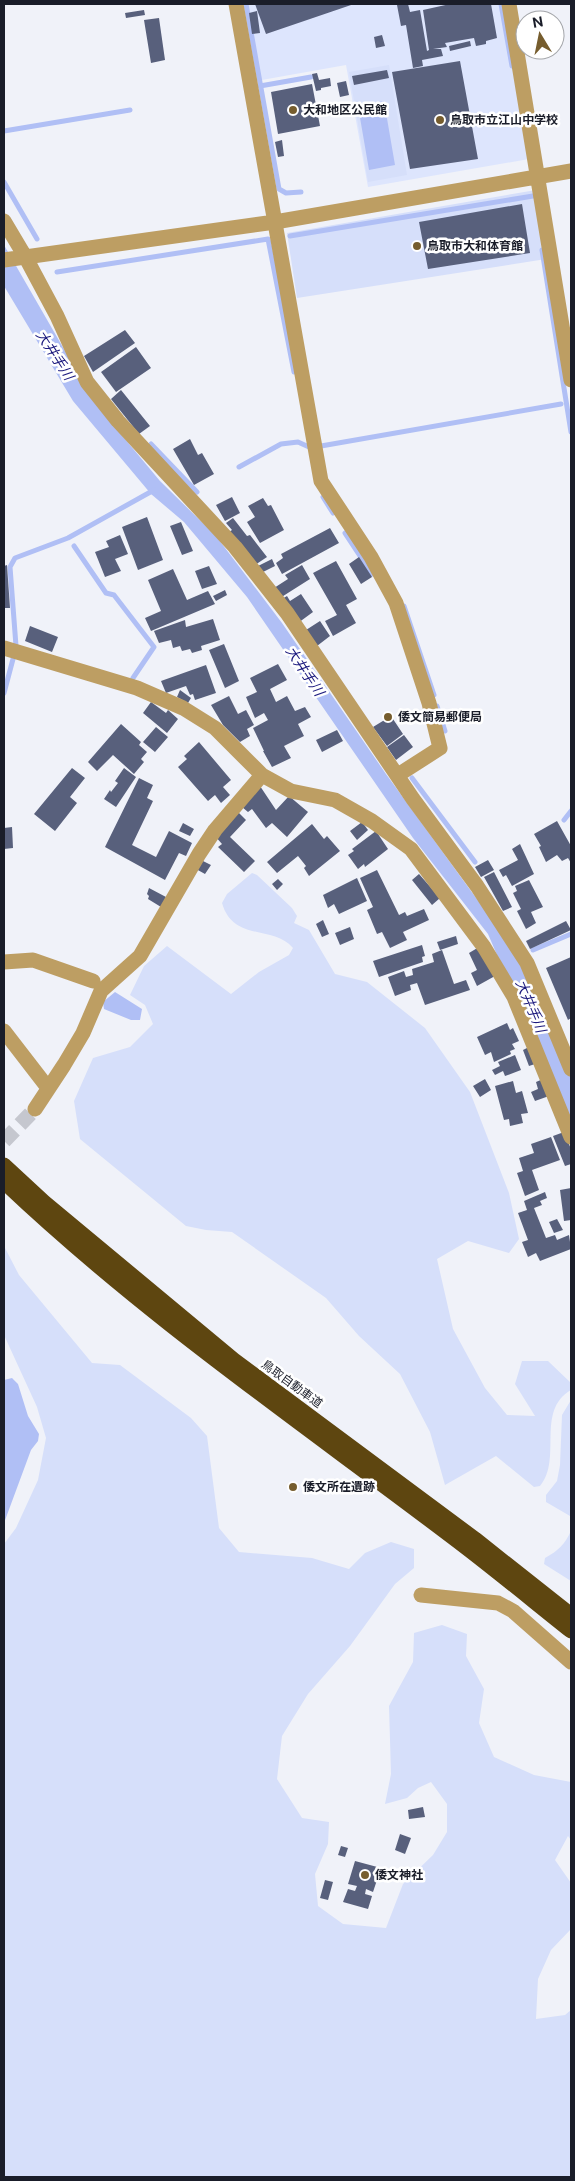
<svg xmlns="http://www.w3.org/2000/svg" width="575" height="2181" font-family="'Public Sans','Noto Sans JP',sans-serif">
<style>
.built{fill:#dde5fd}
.green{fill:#d6dffa}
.water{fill:#b0bff5}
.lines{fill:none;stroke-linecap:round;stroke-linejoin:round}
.stream{stroke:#b0bff5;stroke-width:5}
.building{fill:#58607c}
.minor-tunnel{stroke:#c5c7cf;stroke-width:15;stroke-dasharray:15 8;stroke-linecap:butt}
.minor{stroke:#bd9e63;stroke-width:15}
.highway{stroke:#5e4610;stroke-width:15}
.poi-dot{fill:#765d2e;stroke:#fff;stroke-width:2}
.labels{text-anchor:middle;stroke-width:5;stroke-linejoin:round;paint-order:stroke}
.poi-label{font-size:12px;font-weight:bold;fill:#1a1d29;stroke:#fff;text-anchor:start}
.street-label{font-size:12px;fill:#1a1d29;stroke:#fff}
.water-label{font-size:14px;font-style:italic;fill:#1c1a7e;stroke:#fff}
</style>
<rect width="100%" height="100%" fill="#f0f2f9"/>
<path class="built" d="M243 4H505L529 159 368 187 346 65 256 81Z"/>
<path class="green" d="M389 65 407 175 368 182 349 72Z
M536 190 546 259 297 298 287 233Z
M252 873 257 875 292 908 297 916 294 923 309 930 335 974 367 982 425 1028 470 1092 509 1193 519 1239 509 1253 468 1241 437 1259 453 1329 485 1388 507 1415 535 1416 515 1384 522 1361H548L571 1383V1390C535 1411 563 1459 540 1486L534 1487 496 1456 445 1485 430 1432 400 1374 359 1336 326 1298 232 1232 206 1230 186 1226 80 1139 74 1101 93 1058 130 1047 153 1024 145 1005 130 995 144 966 167 946 231 994 259 972 289 955 293 948C274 925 233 942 222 903L227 894Z
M4 1246 19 1275 92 1363 120 1365 191 1418 207 1436 219 1528 239 1552 312 1558 349 1569 365 1553 391 1542 414 1549V1568L395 1584 350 1646 308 1694 282 1736 277 1779 302 1818 329 1822 328 1844 315 1874 318 1906 343 1924 386 1928 403 1884 433 1855 447 1832V1804L431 1782 418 1788 407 1798 385 1804 391 1774 389 1706 413 1662 414 1633 442 1625 467 1634 466 1656 484 1689 479 1723 494 1757 534 1775 571 1782V1840L568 1836 555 1860 571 1883V1929L551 1950 538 1979 536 2019 565 2015 571 2010V2177H4V1544L16 1528 38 1480 46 1438 37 1407 4 1335Z
M571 1400V1520L570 1516 546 1502V1495L557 1481 560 1465 562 1415Z
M571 1531V1581L544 1564 545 1558C558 1551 565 1544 571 1531Z"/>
<path class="water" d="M384 101 395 165 369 170 358 106Z
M4 245 95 403 160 481 216 536 282 623 386 774 508 942 537 996 571 1078V1127L488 934 413 838 247 597 184 522 151 494 73 401 4 286Z
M115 992 142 1009 140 1020H131L104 1009 103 1002Z
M12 1378 18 1384 28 1416 39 1434 38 1441 31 1450 4 1523V1380Z"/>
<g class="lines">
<path class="stream" d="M246 4 279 189 286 193 301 192
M501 4 512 66
M260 86 311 77
M4 131 130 110
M4 182 37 239
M290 236 533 196
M542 250 571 432
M57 272 268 239 294 372
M151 444 197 492
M321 446 561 404
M239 467 281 444 298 442 309 447
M323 497 333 513
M345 533 372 574
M74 546 106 593 114 595 154 647 133 678
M404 606 434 695
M16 646 10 567 15 558 68 538 154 490
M4 693 13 659
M437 706 445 731
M412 778 475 862
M564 820 571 811
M533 950 571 934"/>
</g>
<path class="building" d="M255 4H354L266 34Z
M402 4H408L410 12 420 10 427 51 429 50 423 10 450 4H491L497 38 486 41V44L476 46 474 38 445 43 447 47 433 49H441L443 56 422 60 423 66 413 68 406 25 401 26 397 5Z
M144 10 145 15 126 18 125 13Z
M257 11 260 33 252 34 249 13Z
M159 18 165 60 151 63 144 20Z
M382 35 385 46 376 48 374 37Z
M470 41 471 46 450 51 449 46Z
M460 61 478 159 410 169 392 72Z
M387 70 389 78 354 85 352 76Z
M317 73 319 80 330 78 331 86 321 88V90L316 91 312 74Z
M346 81 349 95 340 97 337 83Z
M312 84 320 126 278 134 271 92Z
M282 140 284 156 278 157 275 142Z
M522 204 530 253 428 269 419 222Z
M125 330 135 343 93 372 84 356Z
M136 347 151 368 116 392 101 372Z
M121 390 150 426 139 434 111 399Z
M190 439 198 455 202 453 214 474 194 485 173 449Z
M232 497 240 513 225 521 216 505Z
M263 498 268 506 271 505 284 530 260 543 247 522 255 517 248 506Z
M147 517 163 560 138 570 122 527Z
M233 518 247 536 250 535 267 557 255 565 229 532 232 530 226 523Z
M181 522 193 551 182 555 170 526Z
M330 528 339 543 282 574 276 563 283 558 281 554Z
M120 535 128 554 115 559 121 571 105 577 95 552 109 547 106 541Z
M359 557 372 577 361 584 349 564Z
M272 559 275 566 261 573 258 566Z
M336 561 357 599 346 605 356 623 333 636 325 621 337 615 313 573Z
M7 565 10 608H4V566Z
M302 565 310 579 280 598 274 588 288 579 285 575Z
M209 566 217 584 202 589 195 571Z
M173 569 187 600 208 591 215 604 151 631 145 618 161 611 148 580Z
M225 590 227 595 216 601 213 596Z
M301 594 313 612 298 623 282 599 287 596 290 601Z
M213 619 220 640 201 646 202 650 192 653 190 649 182 651 180 646 173 648 171 640 159 643 154 631 185 620 186 627Z
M320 621 330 636 317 646 306 630Z
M30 626 58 637 52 652 25 641Z
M224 644 239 681 225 688 209 650Z
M278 664 287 680 270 689 276 702 287 696 295 711 305 707 311 717 298 724 304 736 284 746 291 758 272 767 263 751H264L253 728 268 720 264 713 255 718 246 697 257 692 250 678Z
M206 665 216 693 195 700 193 694 190 695 186 686 166 693 161 681Z
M180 690 191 698 188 703 177 697Z
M229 696 238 714 246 710 254 725 247 729 250 736 240 742 223 725 211 705Z
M151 702 166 713 168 710 178 719 167 733 143 713Z
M391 716 403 734 387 746 373 727Z
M121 724 141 742 139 745 147 752 141 759 144 762 134 774 113 755 97 771 88 762Z
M156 727 168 737 155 752 143 742Z
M337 730 343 741 322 752 316 740Z
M404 735 413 747 396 760 387 747Z
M199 742 231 780 223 787 230 795 221 803 215 795 208 801 178 767 187 759 184 756Z
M72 768 85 778 70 797 77 803 55 831 34 814Z
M124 768 136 777 116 807 104 799 110 790 111 792 118 783 115 781Z
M139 778 153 785 147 798 153 801 132 845 156 857 169 831 192 843 186 856 179 853 165 880 105 847Z
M260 786 276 810 289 796 308 812 287 837 272 823 266 828 252 809 248 812 242 807Z
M238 812 246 820 230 837 255 861 244 872 218 847 222 844 215 836Z
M557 821 571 846V863L568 858 562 861 557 855 546 862 539 847 541 846 534 834Z
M362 822 368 830 357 840 350 831Z
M183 823 194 829 190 836 179 831Z
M312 824 324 839 327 836 340 851 309 876 304 868 306 866 298 856 277 873 267 862Z
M12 827 13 848 4 849V828Z
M376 831 388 849 365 867 364 864 358 869 348 855 354 851 352 849Z
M520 844 534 874 512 886 506 875 503 877 499 870 518 860 512 849Z
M201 860 211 865 205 874 196 869Z
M488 860 494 870 481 877 475 867Z
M377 870 399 915 405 912 407 916 424 909 429 920 403 932 407 940 390 948 382 932 377 934 367 910 373 907 360 878Z
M494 872 512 907 503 911 484 877Z
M419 874 440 898 432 905 412 880Z
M357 878 367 901 339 914 334 904 328 908 323 895Z
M278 879 283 884 277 890 272 884Z
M529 880 543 907 531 912 536 923 526 929 517 911 521 909 513 893 517 891 515 886Z
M149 888 166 897 161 907 148 899 149 896 147 894Z
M323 920 329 934 322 937 316 924Z
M566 921 571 930 530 949 526 941Z
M350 927 354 939 340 945 335 933Z
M456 936 458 944 440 950 437 942Z
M422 945 425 956 422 957 423 962 379 977 373 961Z
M479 947 495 976 477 986 471 973 477 970 469 953Z
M442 950 454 984 466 980 470 990 425 1005 417 983 410 985 411 990 395 996 388 977 404 971 406 977 413 975 412 969 434 962 432 954Z
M571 957V1018L568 1020 546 968Z
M507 1023 510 1030 513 1028 519 1041 512 1044 515 1049 510 1051 511 1054 494 1062 491 1052 485 1055 477 1037Z
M531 1046 538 1063 529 1066 523 1050Z
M515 1055 521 1070 505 1076 503 1071 495 1075 492 1070 500 1066 498 1062Z
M485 1079 491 1090 480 1097 473 1086Z
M543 1079 549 1096 535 1101 531 1092 538 1089 536 1082Z
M513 1081 516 1093 522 1091 528 1113 521 1114 523 1123 510 1126 509 1119 504 1120 495 1086Z
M564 1132 571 1149V1164L565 1166 553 1136Z
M551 1137 560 1160 532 1170 539 1190 525 1196 517 1173 523 1171 519 1158 534 1153 531 1144Z
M571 1188V1220L564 1221 560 1190Z
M545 1192 547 1198 540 1201 542 1205 534 1208 546 1238 555 1235 557 1240 569 1235 571 1249 540 1261 536 1253 528 1257 522 1242 528 1240 518 1213 527 1210 524 1201Z
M557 1219 563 1230 554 1233 549 1222Z
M423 1807 425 1817 409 1819 408 1810Z
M400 1834 411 1838 405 1854 395 1850Z
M341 1846 348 1848 345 1857 338 1855Z
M355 1861 381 1868 373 1892 366 1889 365 1894 372 1896 368 1909 343 1902 348 1889 355 1891 357 1886 348 1884Z
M325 1880 333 1882 328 1900 320 1898Z"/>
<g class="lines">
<path class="minor-tunnel" d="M4 1141 35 1109"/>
<path class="minor" d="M236 4 321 481 371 557 396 603 429 703 440 748 398 775
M509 4 571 380
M4 221 26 258 57 316 87 382 118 421 235 547 287 613 413 799 477 886 527 963 571 1069
M4 260 275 222 571 171
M4 648 137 688 183 708 215 728 262 775 291 791 335 800 372 821 411 849 484 947 514 997 571 1137
M4 962 33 960 93 981
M4 1031 48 1088
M35 1109 64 1065 83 1033 101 991 140 956 199 854 215 830 262 775
M421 1595 498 1603 513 1611 571 1662"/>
<path class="highway" d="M4 1165 44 1202 234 1360 475 1539 571 1615
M4 1182C147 1318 311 1429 468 1549 503 1576 537 1604 571 1631"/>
</g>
<g class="poi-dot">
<circle cx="293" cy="110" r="5"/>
<circle cx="440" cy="120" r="5"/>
<circle cx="417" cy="246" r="5"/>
<circle cx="388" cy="717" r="5"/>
<circle cx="293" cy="1487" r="5"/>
<circle cx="365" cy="1875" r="5"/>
</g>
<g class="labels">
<g class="poi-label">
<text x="303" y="114">大和地区公民館</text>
<text x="450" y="124">鳥取市立江山中学校</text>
<text x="427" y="250">鳥取市大和体育館</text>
<text x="398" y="721">倭文簡易郵便局</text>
<text x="303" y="1491">倭文所在遺跡</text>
<text x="375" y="1879">倭文神社</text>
</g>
<g class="street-label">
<text transform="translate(292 1384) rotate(36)" y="4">鳥取自動車道</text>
</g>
<g class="water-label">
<text transform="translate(55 355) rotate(57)" y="5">大井手川</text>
<text transform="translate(305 671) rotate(56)" y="5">大井手川</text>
<text transform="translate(531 1006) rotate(67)" y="5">大井手川</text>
</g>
</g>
<rect width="575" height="2181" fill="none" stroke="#1a1d29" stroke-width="10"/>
<g transform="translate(540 35) rotate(350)"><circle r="24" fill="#ffffff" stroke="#a3a5a9"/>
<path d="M0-4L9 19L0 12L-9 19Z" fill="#765d2e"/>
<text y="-8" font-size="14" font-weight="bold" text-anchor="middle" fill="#1a1d29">N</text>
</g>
</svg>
